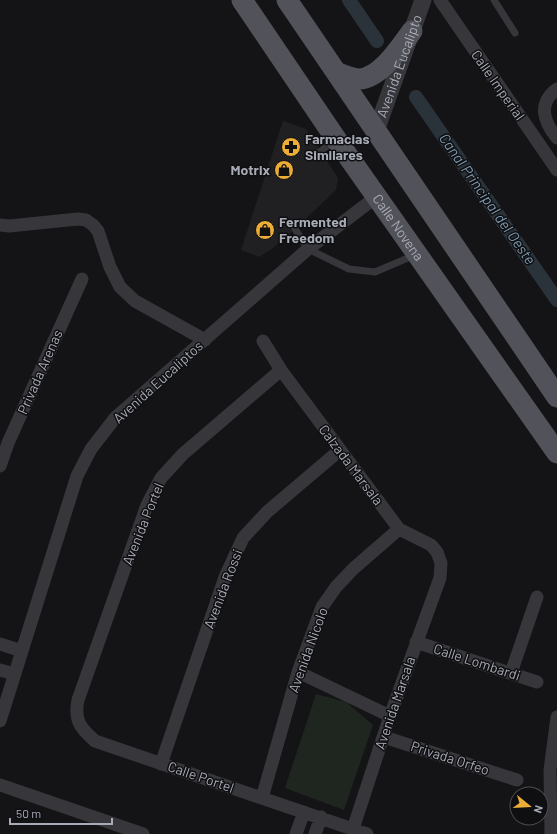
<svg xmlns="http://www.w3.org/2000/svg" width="557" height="834" font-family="Barlow,sans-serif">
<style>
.built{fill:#202023}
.green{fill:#1f2620}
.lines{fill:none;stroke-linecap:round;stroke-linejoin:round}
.canal{stroke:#2b333a;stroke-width:14}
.service{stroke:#36363b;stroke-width:7}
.minor{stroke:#36363b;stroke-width:13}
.tertiary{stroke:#36363b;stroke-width:17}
.primary{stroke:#52535a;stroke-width:21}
.labels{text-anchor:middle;stroke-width:3;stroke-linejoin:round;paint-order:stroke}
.street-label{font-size:14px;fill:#a7abb6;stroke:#0f0f11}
.poi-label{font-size:14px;font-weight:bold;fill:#a7abb6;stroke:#0f0f11;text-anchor:start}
.water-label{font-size:15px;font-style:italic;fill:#7e99b0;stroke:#0f0f11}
</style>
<rect width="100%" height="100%" fill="#141416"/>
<path class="built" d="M283 121 306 129 338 178 336 190 295 229 272 249 259 257 241 250Z"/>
<path class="green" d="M316 694 346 702 373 725 344 810 285 788Z"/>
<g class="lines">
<path class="canal" d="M349 0 377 41
M416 97 557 300"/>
<path class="service" d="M494 0 515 33
M321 151 335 140
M295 229 308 249 349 269 375 272 415 255"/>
<path class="minor" d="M440 0 557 170
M557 89C537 104 544 122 557 138
M0 225 9 226 78 219 86 220 93 225 98 231 110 267 120 287 135 301 205 340
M263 341 281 370 399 529 431 545 437 552 441 563 440 578 390 716 353 829
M281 370 183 454 161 478 147 505 78 700C74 720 80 728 95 741L367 834
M0 466 8 443 82 279
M416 642 537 682
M0 644 22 651
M0 670 15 674
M298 672 390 716
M511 673 537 597
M0 721 77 476 91 449 115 418 308 249 376 197
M384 737 517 780
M161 764 225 577 243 538 267 512 340 450
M0 785 143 834
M262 798 298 672 322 607 336 587 353 569 399 529
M296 834 304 812
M315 834 321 817
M551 834 550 770 557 717"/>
<path class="tertiary" id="s1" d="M376 131 423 0"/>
<g class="primary">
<path id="s2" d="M242 0 336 139 557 453"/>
<path d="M287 0 557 397"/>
<path d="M338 73C344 75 352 79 359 79 381 78 400 47 412 31"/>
</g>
</g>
<defs>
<g id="pharmacy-disc" transform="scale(1)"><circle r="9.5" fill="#ecad36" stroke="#0f0f11"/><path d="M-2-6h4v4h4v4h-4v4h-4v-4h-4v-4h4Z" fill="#111"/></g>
<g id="shop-disc" transform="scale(1)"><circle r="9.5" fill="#ecad36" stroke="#0f0f11"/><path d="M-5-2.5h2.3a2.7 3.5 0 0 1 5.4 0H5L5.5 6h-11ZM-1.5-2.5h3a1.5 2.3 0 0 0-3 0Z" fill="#111"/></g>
</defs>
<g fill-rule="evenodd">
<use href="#pharmacy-disc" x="291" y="147"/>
<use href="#shop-disc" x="284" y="170"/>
<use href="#shop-disc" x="265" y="230"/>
</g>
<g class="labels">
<g class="street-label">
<text dy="5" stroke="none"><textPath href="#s1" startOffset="69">Avenida Eucalipto</textPath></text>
<text transform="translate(498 85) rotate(55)" y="5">Calle Imperial</text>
<text dy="5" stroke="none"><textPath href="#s2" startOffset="276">Calle Novena</textPath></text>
<text transform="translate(40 372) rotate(-66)" y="5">Privada Arenas</text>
<text transform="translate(158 382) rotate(-42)" y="5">Avenida Eucaliptos</text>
<text transform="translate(351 465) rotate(53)" y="5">Calzada Marsala</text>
<text transform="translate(143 524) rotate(-68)" y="5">Avenida Portel</text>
<text transform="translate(223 589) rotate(-69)" y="5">Avenida Rossi</text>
<text transform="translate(308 650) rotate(-70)" y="5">Avenida Nicolo</text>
<text transform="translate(477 662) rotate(18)" y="5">Calle Lombardi</text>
<text transform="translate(395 703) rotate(-71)" y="5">Avenida Marsala</text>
<text transform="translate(450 758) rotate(18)" y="5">Privada Orfeo</text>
<text transform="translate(201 777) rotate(19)" y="5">Calle Portel</text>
</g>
<g class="poi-label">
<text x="305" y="144">Farmacias<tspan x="305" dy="16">Similares</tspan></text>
<text x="270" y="175" text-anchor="end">Motrix</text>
<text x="279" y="227">Fermented<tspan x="279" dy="16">Freedom</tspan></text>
</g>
<g class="water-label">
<text transform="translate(487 199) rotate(55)" y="5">Canal Principal del Oeste</text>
</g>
</g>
<g transform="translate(529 806) rotate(108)"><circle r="19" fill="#0f0f11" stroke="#4c4d53"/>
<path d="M0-3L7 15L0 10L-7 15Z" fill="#ecad36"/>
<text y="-6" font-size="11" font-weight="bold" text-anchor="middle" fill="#a7abb6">N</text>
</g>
<path d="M10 818v6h102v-6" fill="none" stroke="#a7abb6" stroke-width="2"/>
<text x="16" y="818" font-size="12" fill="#a7abb6" stroke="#0f0f11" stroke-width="3" paint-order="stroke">50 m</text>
</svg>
